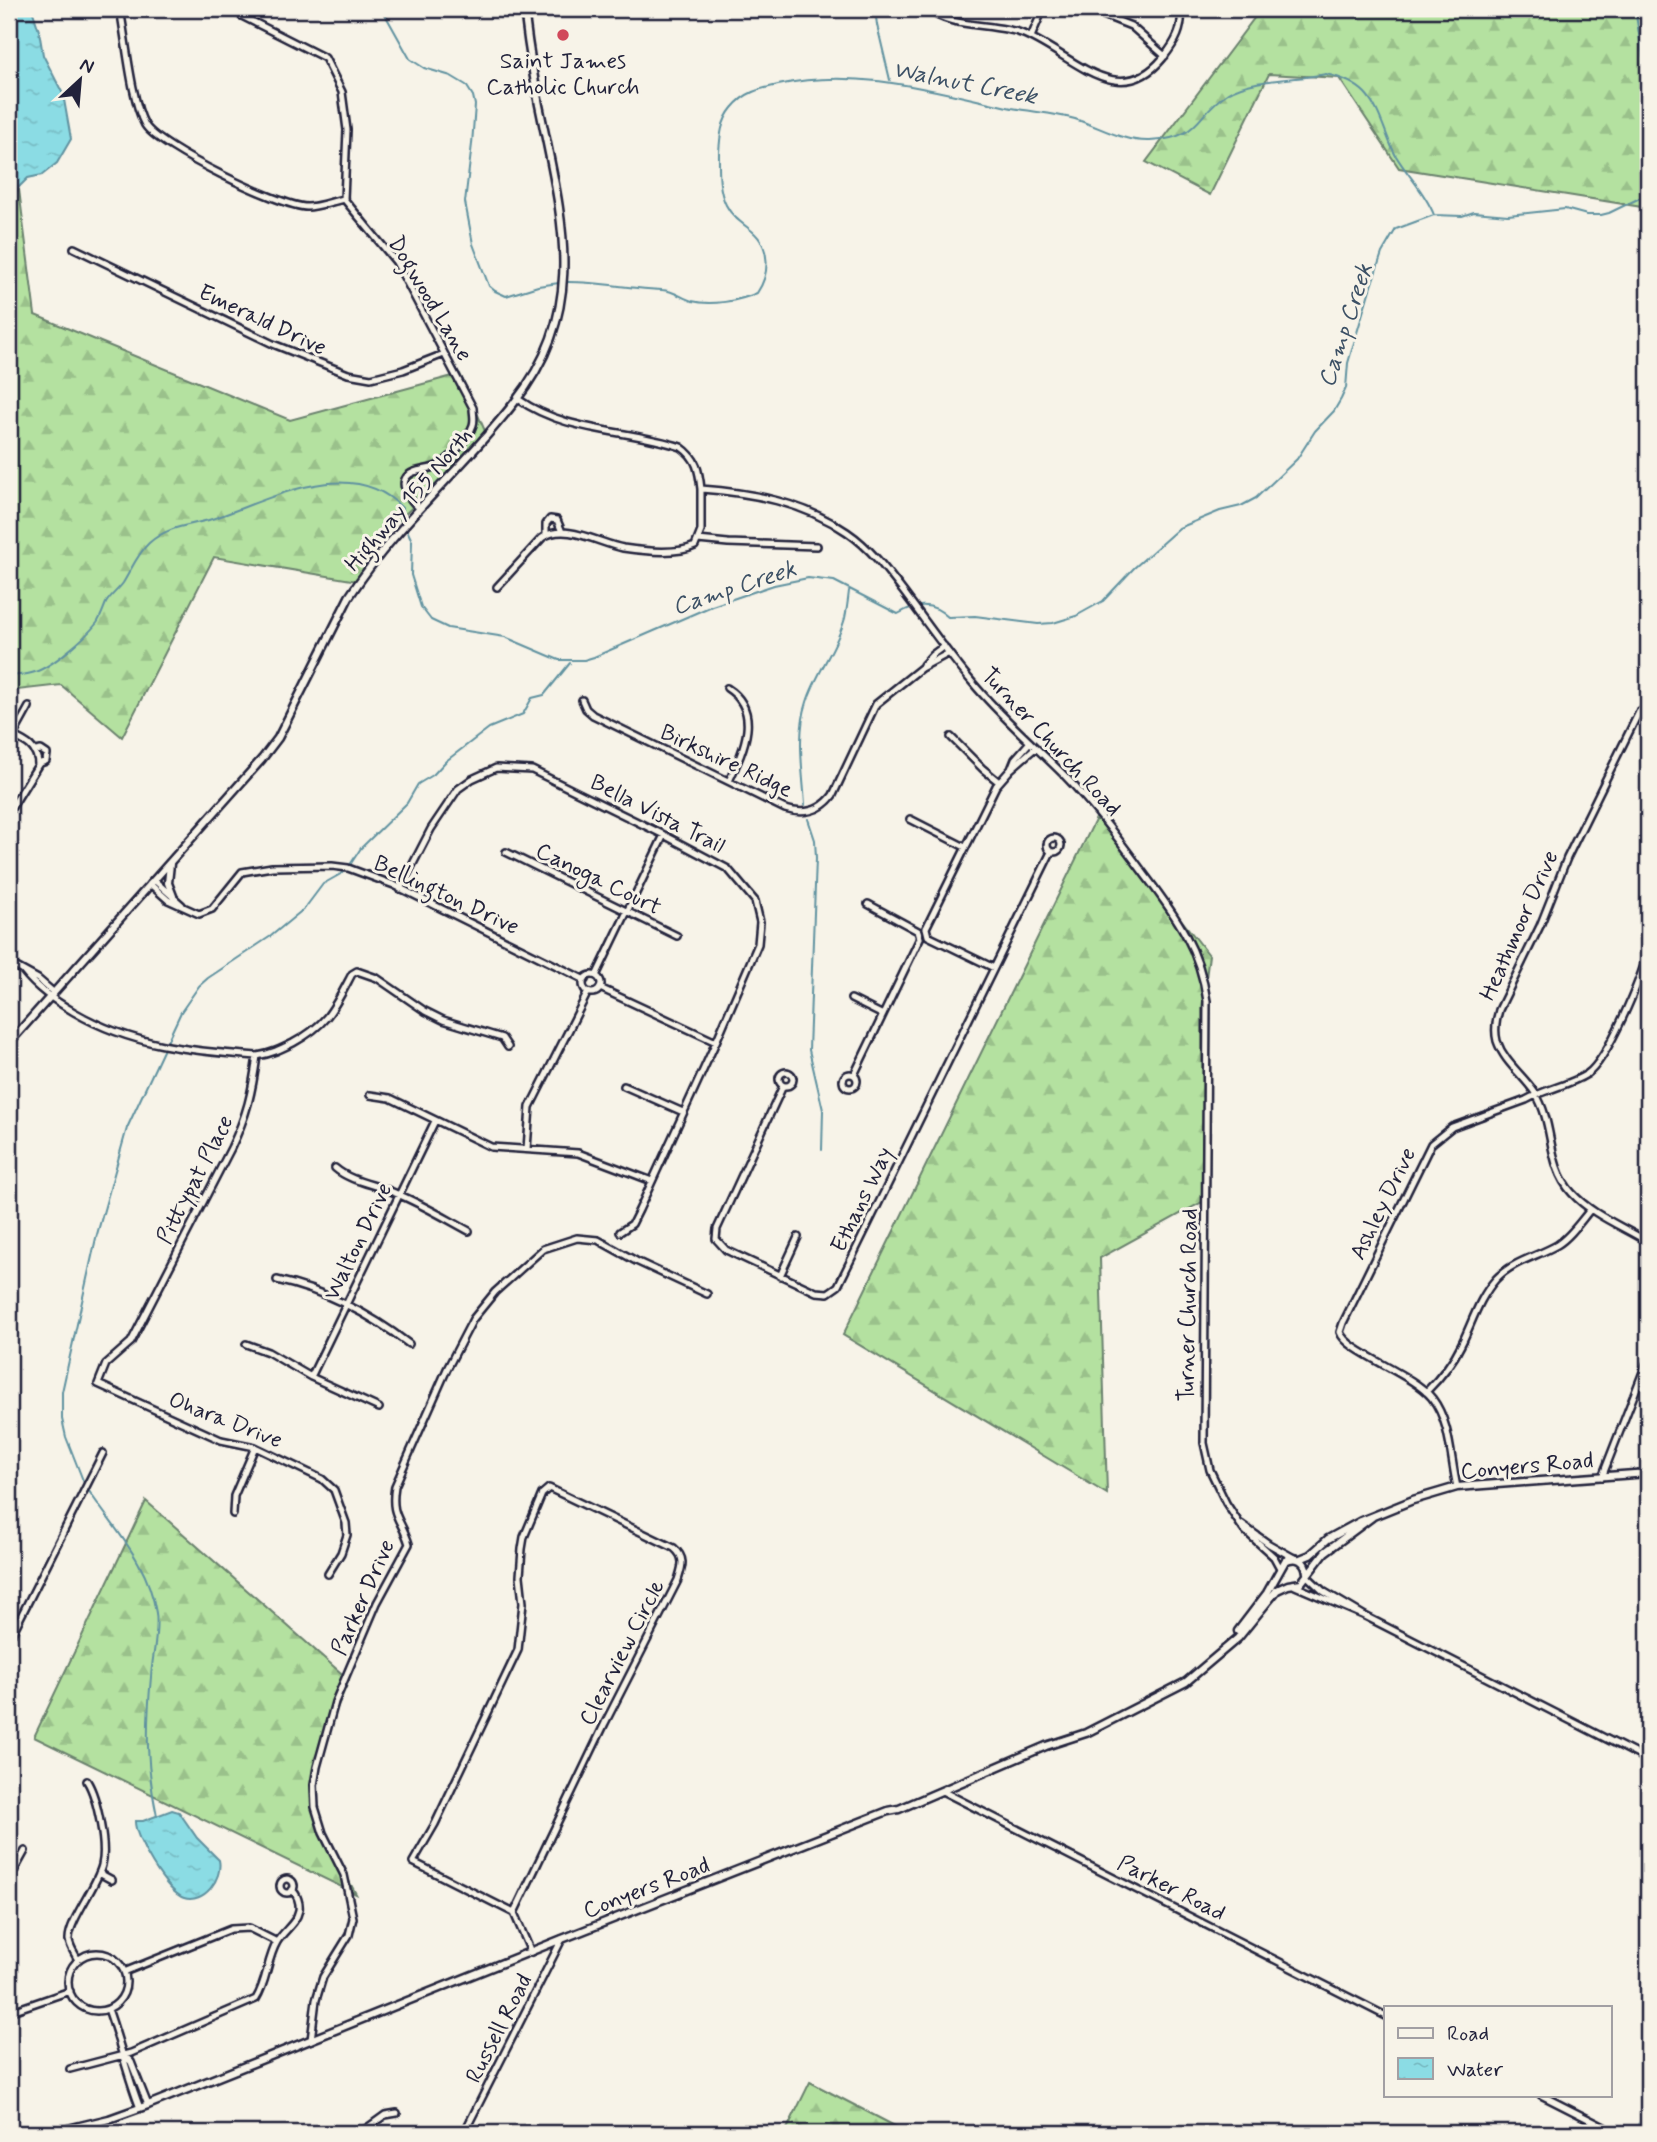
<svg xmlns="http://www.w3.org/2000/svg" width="1657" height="2142" font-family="Mynerve,sans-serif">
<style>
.forest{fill:url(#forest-firs);stroke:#6b826e;stroke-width:2}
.water{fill:url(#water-ripples);stroke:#6192a0;stroke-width:2}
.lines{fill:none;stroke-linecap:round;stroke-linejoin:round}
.stream{stroke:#6192a0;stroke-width:2}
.minor-casing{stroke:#22223b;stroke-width:10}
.major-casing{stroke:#22223b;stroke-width:11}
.minor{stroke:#f7f3e8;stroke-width:5}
.major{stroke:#f7f3e8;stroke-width:6}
.poi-dot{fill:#d1495b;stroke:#f7f3e8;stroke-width:2.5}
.labels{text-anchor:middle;stroke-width:6;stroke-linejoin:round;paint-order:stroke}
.poi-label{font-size:23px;fill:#22223b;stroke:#f7f3e8}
.street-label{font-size:23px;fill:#22223b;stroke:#f7f3e8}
.water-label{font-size:24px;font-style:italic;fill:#3c5065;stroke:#f7f3e8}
</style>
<defs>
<pattern id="forest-firs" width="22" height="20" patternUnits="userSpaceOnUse" patternTransform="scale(1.75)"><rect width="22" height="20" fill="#b4e1a0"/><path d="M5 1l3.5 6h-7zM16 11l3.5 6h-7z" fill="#9ac18b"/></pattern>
<pattern id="water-ripples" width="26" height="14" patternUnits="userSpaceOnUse" patternTransform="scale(1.75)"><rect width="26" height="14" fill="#8bdce4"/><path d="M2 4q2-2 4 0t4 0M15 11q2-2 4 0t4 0" fill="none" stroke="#78bcc4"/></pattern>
</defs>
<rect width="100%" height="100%" fill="#f7f3e8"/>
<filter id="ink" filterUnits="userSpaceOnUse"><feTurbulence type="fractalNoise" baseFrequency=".0143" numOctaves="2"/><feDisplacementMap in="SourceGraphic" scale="14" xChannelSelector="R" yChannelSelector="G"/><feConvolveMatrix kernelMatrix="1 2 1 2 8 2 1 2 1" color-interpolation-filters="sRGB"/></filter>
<g filter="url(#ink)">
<path class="forest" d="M1261 9H1648V208L1399 168 1339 78 1269 74 1210 195 1146 162Z
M19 190 35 315 290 420 460 374 485 431 470 452 377 541 357 581 214 557 122 737 61 685 9 691V193Z
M1098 814 1209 955 1202 1009 1204 1201 1100 1258 1107 1494 843 1335Z
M146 1501 349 1680 323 1741 313 1793 328 1842 356 1894 34 1737Z
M810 2082 908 2133H785Z"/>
<path class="water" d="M9 9H32L39 31 43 55 63 94 71 139 57 163 42 175 28 178 11 195H9Z
M172 1810 179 1812 197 1838 219 1860C223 1879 204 1904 184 1898 167 1893 134 1838 135 1821H143Z"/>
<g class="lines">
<path class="stream" d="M382 9 410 59 424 68 451 76 466 85 473 96 475 105 472 144 465 202 473 244 489 286 495 291 506 296 538 286 559 283
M875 9 877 25 890 80
M1635 9 1648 90
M564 282C597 281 629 289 662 290 673 290 682 298 692 301 711 306 739 301 757 293 770 274 771 247 752 231 742 223 732 217 726 205 718 189 719 170 719 153 720 137 721 121 732 108 745 92 759 89 778 85 857 67 935 91 1012 108 1033 112 1055 113 1075 119 1100 127 1123 142 1150 141 1202 138 1194 115 1228 93 1252 78 1298 80 1326 74 1339 77 1355 83 1365 93 1381 110 1385 136 1396 156 1408 176 1425 192 1434 215
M407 530 412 541 411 575 421 607 431 620 448 628 505 637 559 660H584L594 657 712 606 774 585 808 578 834 581 898 614C916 603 932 602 948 617L975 616 1038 624 1053 623 1076 616 1103 601 1134 568 1179 528 1220 511 1241 506 1256 498 1297 459 1315 431 1334 411 1341 399 1346 388 1348 363 1370 289 1382 253 1396 229 1434 215 1462 216 1474 212 1508 215 1565 209 1587 215H1601L1609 213 1648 194
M9 676C17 675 27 675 35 672 53 666 85 638 97 623 101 617 103 610 106 603 110 596 118 590 123 583 131 570 138 553 149 543 170 524 194 526 218 517 272 498 353 455 402 508L401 517
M805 805C803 771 796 735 807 702 816 673 837 648 845 618 847 609 848 600 849 591
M808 819 815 840 816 858 809 1050 823 1110 822 1150
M84 1483 66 1437 62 1419V1392L96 1238 127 1128 181 1012 199 986 208 978 271 936 305 908 323 884 346 871 361 848 407 803 418 784 433 775 446 761 489 728 523 714 532 698 544 695 570 663
M87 1488C114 1530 148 1561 156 1613 159 1633 152 1657 151 1677 146 1729 146 1765 157 1816
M1633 2133 1648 2109"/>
<g class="minor-casing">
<path id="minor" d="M120 9C126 39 131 100 145 125 158 147 280 207 307 207 318 207 333 201 344 199
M228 9 325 58 342 92 347 130 344 199 396 262 473 408C473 414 475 419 473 425 469 437 452 457 441 464 433 469 423 469 414 472 394 480 409 499 419 508
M928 9C949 28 993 23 1021 33 1068 50 1117 114 1163 58 1176 42 1183 29 1181 9
M1088 9 1131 26 1165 56
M1031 37 1043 9
M74 248 273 344 348 374 371 378 403 370 444 354
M518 399C566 433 627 429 681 447 697 458 699 471 701 489 753 493 803 502 847 532 872 549 889 573 908 598 929 626 949 655 972 682 1000 716 1034 745 1065 776 1095 807 1120 841 1145 875 1176 916 1200 949 1207 1001L1204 1443 1210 1470 1226 1503 1243 1529 1274 1557 1280 1568
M546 535V524L550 519 557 520 562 532
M698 540 728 543 817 546
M497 587 542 538C565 522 598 543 623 548 643 551 676 555 695 546L701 531V489
M923 665 932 655 944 646
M727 688C763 711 743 751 729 781
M582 700 586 709 593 715 785 809C804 815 821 811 833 795L876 704 921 668 949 653
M1648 705 1639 712 1567 858 1540 926 1499 1010C1496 1020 1494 1030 1497 1041 1504 1062 1523 1075 1535 1093 1555 1124 1546 1165 1572 1193 1592 1215 1622 1226 1648 1242
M9 734C24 741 38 746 38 765L9 812
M13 736 29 707
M951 737 983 769 999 782
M36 751 41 750 47 754 46 761 38 764
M1011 769 1015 759 1030 742
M910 819 965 847
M1047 845a7 7 0 1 1 14 0a7 7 0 1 1-14 0Z
M506 852 677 936
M154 880 182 905
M150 884 168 900 199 914 212 909 242 872 272 867 332 866 348 868 394 885 585 980
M400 889 431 829 458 789 472 779 496 768 532 770 664 835 728 869 755 901 760 922 758 944 716 1042 639 1210 632 1224 620 1232
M868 904 918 931 920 938
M926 928 996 786 1011 769 1035 748
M926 928 928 936 994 968
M9 963 38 979 53 992
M23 971C37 989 54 1000 74 1012 132 1046 191 1051 257 1056 271 1054 281 1049 293 1043 328 1024 334 1008 352 974L357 971 377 978 425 1011 443 1020 502 1038 508 1047
M583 984a9 9 0 1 1 18 0a9 9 0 1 1-18 0Z
M596 976 664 835
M600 988 716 1042
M851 999 883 1015
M257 1056C252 1093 247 1115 231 1148L131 1342 106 1364 98 1384 221 1440 255 1447 322 1479 334 1490 346 1523 347 1535 341 1553 328 1574
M779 1079a7 7 0 1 1 14 0a7 7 0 1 1-14 0Z
M843 1081a7 7 0 1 1 14 0a7 7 0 1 1-14 0Z
M854 1075 920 938
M624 1086 683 1112
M783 1086 717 1229 716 1239 726 1250 816 1292 828 1293 838 1286 1051 852
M370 1095 390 1098 491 1147 578 1153 652 1181
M527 1149 530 1107 588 992
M335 1168C351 1182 375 1184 395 1193 420 1203 445 1218 469 1231
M780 1276 798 1237
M277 1280C326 1291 369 1313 409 1344
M246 1344 268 1352 311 1377 379 1408
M311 1377 435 1121
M1426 1392C1440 1378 1453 1362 1461 1345 1472 1323 1479 1298 1496 1279 1513 1261 1536 1257 1557 1245 1570 1237 1580 1222 1590 1210
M1602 1477 1648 1359
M1457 1487C1450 1457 1451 1423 1432 1398 1412 1373 1346 1352 1340 1332L1343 1323 1431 1144 1452 1127 1526 1100C1545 1089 1568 1086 1587 1074 1608 1060 1641 978 1648 952
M549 1488 674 1548C686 1558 682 1567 678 1580L605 1723 514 1913 413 1862 435 1824 518 1650 523 1603 520 1576 522 1549 524 1537 542 1494Z
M233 1514 234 1496 255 1447
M1241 1524 1269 1544 1294 1558
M1307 1576 1323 1591 1365 1616 1648 1760
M1295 1586 1365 1616
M9 1640 103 1453
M942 1791 1386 2016
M99 1873 112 1880
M280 1886a7 7 0 1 1 14 0a7 7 0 1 1-14 0Z
M9 1880 25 1851
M514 1913 531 1952
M68 1982a29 29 0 1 1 58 0a29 29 0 1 1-58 0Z
M78 1960C75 1954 70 1947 69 1940 68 1922 97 1886 102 1865 107 1846 97 1797 87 1781
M124 1972 231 1929 249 1928 277 1942
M108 2009C120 2042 127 2075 140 2108
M9 2012 70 1991
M311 2040 316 2000 323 1977 349 1935 353 1918 344 1875 323 1833 315 1807 314 1785 317 1767 335 1702 377 1603 409 1544C401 1518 390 1517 395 1486L447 1369 473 1319 495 1292 543 1249 577 1238 598 1240 636 1261 707 1294
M124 2055 131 2062 148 2105
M70 2069 131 2053 256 1999C267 1982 267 1959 277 1942 284 1930 296 1924 299 1910 300 1903 297 1894 292 1890
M1541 2095 1616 2133
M360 2133 385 2115 397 2113
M464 2133 562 1939"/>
</g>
<g class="major-casing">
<path id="major" d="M170 864 168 883 173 896
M9 1043 262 759 278 738 349 597C397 523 461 471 514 403 583 316 566 234 545 134 536 93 529 51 524 9
M1300 1559 1310 1555 1328 1539 1361 1521 1413 1500 1457 1487 1648 1473
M1238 1631 1267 1593 1285 1561C1296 1555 1306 1560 1307 1573
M51 2133 109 2119 148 2105 562 1939 888 1811 899 1809 1046 1746 1086 1733 1186 1682 1238 1638 1277 1590 1288 1585 1301 1583 1325 1552 1372 1517"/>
</g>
<use href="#minor" class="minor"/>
<use href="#major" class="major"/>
</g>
</g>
<circle class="poi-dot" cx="563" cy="35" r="7"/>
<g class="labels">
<g class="poi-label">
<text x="563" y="68">Saint James<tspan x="563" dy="26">Catholic Church</tspan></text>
</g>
<g class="street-label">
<text transform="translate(431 298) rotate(59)" y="8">Dogwood Lane</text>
<text transform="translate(263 319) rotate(25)" y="8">Emerald Drive</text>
<text transform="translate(408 499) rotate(-49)" y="8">Highway 155 North</text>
<text transform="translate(1052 741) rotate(47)" y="8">Turner Church Road</text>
<text transform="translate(727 760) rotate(25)" y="8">Birkshire Ridge</text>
<text transform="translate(658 813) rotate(27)" y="8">Bella Vista Trail</text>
<text transform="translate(599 878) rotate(26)" y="8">Canoga Court</text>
<text transform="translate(447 894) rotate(25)" y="8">Bellington Drive</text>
<text transform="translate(1518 925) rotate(-66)" y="8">Heathmoor Drive</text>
<text transform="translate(194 1179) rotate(-63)" y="8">Pittypat Place</text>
<text transform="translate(861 1199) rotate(-64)" y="8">Ethans Way</text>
<text transform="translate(1382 1203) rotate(-64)" y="8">Ashley Drive</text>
<text transform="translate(357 1241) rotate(-64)" y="8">Walton Drive</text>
<text transform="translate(1187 1305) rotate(-89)" y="8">Turner Church Road</text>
<text transform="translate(226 1419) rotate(21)" y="8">Ohara Drive</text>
<text transform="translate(1527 1465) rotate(-5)" y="8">Conyers Road</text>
<text transform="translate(362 1597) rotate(-66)" y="8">Parker Drive</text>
<text transform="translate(621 1652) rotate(-63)" y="8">Clearview Circle</text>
<text transform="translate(646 1887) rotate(-21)" y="8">Conyers Road</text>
<text transform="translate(1172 1887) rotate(27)" y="8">Parker Road</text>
<text transform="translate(498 2028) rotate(-63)" y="8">Russell Road</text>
</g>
<g class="water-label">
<text transform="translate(965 82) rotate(11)" y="8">Walnut Creek</text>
<text transform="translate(1345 325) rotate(-72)" y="8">Camp Creek</text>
<text transform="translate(734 587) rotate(-18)" y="8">Camp Creek</text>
</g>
</g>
<rect width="1657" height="2142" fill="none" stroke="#f7f3e8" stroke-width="35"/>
<rect x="18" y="18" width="1622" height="2107" fill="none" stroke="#22223b" stroke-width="2.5" filter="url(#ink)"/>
<rect x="1384" y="2006" width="228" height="91" fill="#f7f3e8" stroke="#a29fa3" stroke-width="2"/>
<rect x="1398" y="2028" width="35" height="10" fill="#f7f3e8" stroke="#a29fa3" stroke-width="2"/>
<text x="1447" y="2040" font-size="21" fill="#22223b">Road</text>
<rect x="1398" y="2058" width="35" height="21" fill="url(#water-ripples)" stroke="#a29fa3" stroke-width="2"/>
<text x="1447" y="2076" font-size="21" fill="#22223b">Water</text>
<g transform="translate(80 80) rotate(26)" stroke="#f7f3e8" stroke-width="5" paint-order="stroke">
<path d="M0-5L12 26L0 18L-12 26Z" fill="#22223b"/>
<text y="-10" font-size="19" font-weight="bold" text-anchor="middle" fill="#22223b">N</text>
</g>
</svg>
